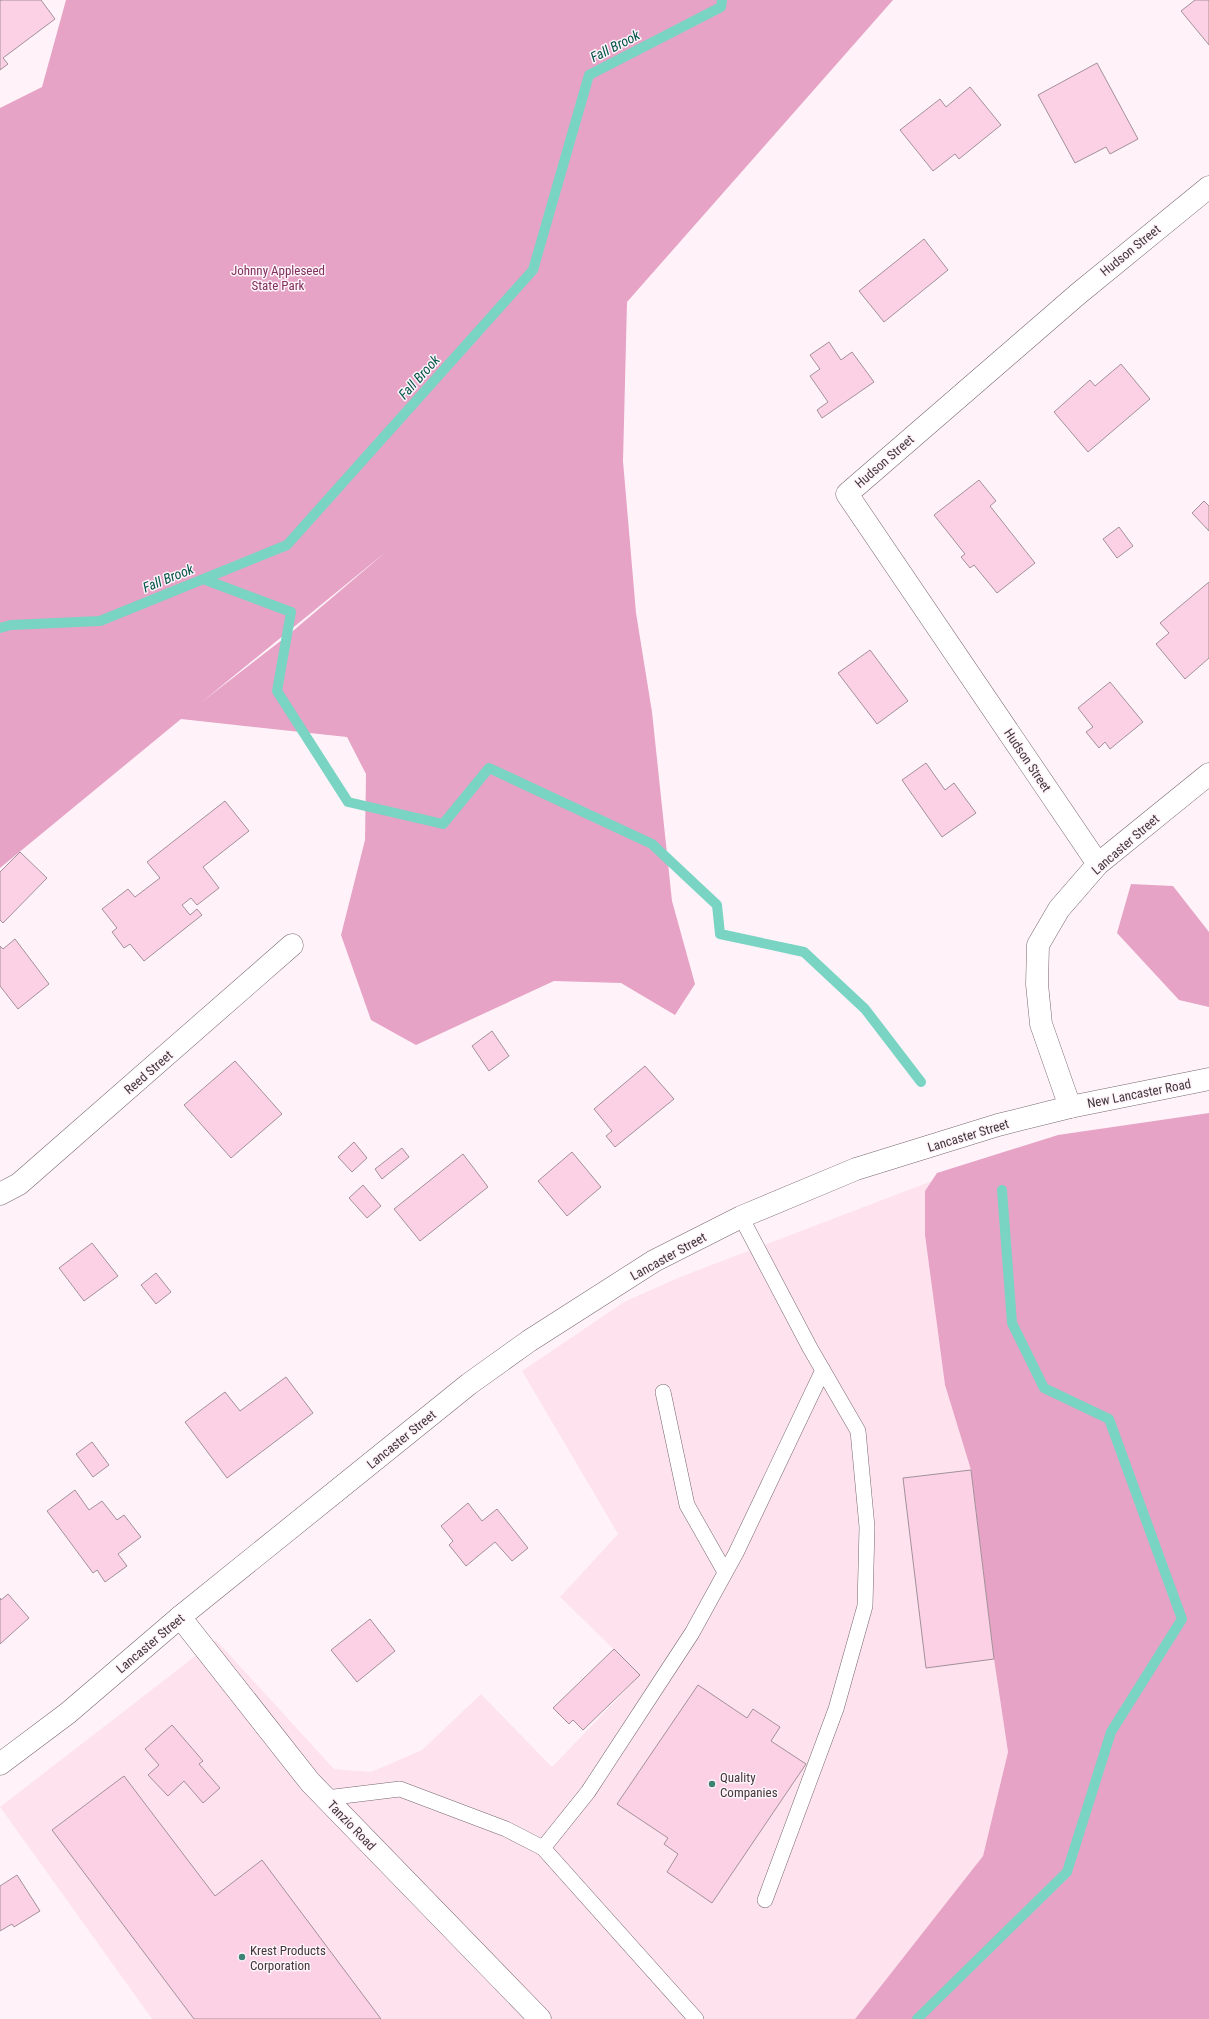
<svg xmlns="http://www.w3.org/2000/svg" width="1209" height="2019" font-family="'Roboto Condensed',sans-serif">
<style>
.built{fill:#fee3ef}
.forest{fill:#e6a3c5;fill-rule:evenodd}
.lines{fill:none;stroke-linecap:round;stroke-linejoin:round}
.stream{stroke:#79d4c3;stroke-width:10}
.building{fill:#fcd1e6;stroke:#a29098}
.lane-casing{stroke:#78676f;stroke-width:16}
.street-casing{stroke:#78676f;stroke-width:23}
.secondary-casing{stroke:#78676f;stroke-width:23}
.lane{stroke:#fff;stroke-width:15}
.street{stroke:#fff;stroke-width:22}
.secondary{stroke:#fff;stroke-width:22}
.poi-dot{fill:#3e8276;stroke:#fff3f9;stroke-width:1.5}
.labels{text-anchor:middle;stroke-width:3;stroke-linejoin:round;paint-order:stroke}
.street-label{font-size:13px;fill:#40393c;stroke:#fff3f9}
.park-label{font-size:13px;fill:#7f305d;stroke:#fff3f9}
.poi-label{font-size:13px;fill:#40393c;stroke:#fff3f9;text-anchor:start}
.water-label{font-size:14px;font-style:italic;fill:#01554a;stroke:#fff3f9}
</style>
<rect width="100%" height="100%" fill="#fff3f9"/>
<path class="built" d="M932 1181 925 1191V1235L945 1385 971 1470 994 1659 1008 1752 983 1856 855 2019H152L0 1807 216 1640 334 1769 371 1772 422 1750 481 1694 552 1767 640 1675 560 1597 618 1534 522 1371 624 1302 680 1277Z"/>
<path class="forest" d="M66 0H893L627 302 623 461 636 613 652 712 672 901 695 984 675 1015 621 983 554 981 416 1045 371 1020 341 935 365 840 366 774 347 737 181 719 0 868V108L42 87ZM387 551 287 636 203 701Z
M1131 884 1173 886 1209 932V1007L1179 1000 1117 933Z
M1209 1113V2019H855L983 1856 1008 1752 994 1659 971 1470 945 1385 925 1235V1191L937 1173 1058 1135Z"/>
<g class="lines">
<path class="stream" d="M203 579 291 612 277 691 348 802 443 824 489 768 652 844 717 905 720 934 804 952 865 1009 921 1082
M0 628 11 625 100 621 287 545 533 270 589 75 721 7 722 0
M917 2019 1067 1872 1111 1732 1182 1619 1109 1419 1044 1388 1012 1323 1002 1190"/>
</g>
<path class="building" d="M2 0H41L55 19 3 58 8 64 0 70V1Z
M1195 0H1209V45L1181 11Z
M1097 63 1138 139 1110 154 1106 147 1075 163 1038 95Z
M970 87 1001 125 959 159 955 154 933 171 900 130 940 99 946 107Z
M924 239 948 270 884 322 859 291Z
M829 342 841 360 852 352 874 382 822 418 817 410 828 402 810 376 820 369 810 355Z
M1121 364 1150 399 1088 452 1054 412 1090 380 1095 386Z
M979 480 996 501 990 506 1035 563 997 593 974 565 970 568 961 557 965 554 934 515Z
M1204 501 1209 506V531L1192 513Z
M1119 527 1133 546 1117 558 1103 539Z
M1209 582V658L1185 679 1156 644 1169 633 1160 623Z
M870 650 908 701 877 724 838 673Z
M1110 682 1143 722 1110 749 1105 742 1099 748 1086 732 1093 727 1078 708Z
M926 763 945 790 954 783 976 813 942 837 902 780Z
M225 801 249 831 203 867 219 888 197 905 191 898 182 905 190 915 197 909 202 915 144 961 130 944 124 948 112 932 117 928 102 909 128 889 135 897 160 878 147 862Z
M20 852 47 878 3 923 0 920V872Z
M15 939 49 984 18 1009 0 986V946L3 949Z
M492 1031 509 1056 489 1071 472 1046Z
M235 1061 282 1114 231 1158 184 1105Z
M645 1066 674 1099 615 1147 606 1136 612 1131 594 1109Z
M354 1142 367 1158 352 1172 338 1157Z
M402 1148 409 1157 382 1179 375 1169Z
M572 1152 601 1187 567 1216 538 1181Z
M463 1154 488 1187 420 1241 394 1209Z
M363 1185 381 1206 367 1218 349 1198Z
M92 1243 118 1276 84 1301 59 1268Z
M156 1273 171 1292 156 1304 141 1285Z
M286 1377 313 1413 227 1478 185 1422 225 1392 240 1411Z
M92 1442 109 1465 93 1477 76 1454Z
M971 1470 994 1659 926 1668 903 1478Z
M75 1490 89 1510 102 1501 117 1520 124 1515 141 1537 118 1554 127 1566 105 1582 97 1570 93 1573 47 1511Z
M468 1503 482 1521 497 1509 528 1548 512 1561 495 1542 466 1566 449 1545 453 1541 441 1526Z
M8 1594 29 1618 0 1644V1598L1 1600Z
M370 1619 395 1651 357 1682 331 1650Z
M614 1649 640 1675 583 1730 573 1720 569 1724 553 1708Z
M698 1685 747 1718 753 1709 780 1727 771 1741 806 1764 712 1903 667 1872 678 1854 664 1844 668 1838 617 1804Z
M172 1725 203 1761 199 1764 220 1788 203 1803 184 1781 168 1796 148 1775 159 1765 145 1749Z
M124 1776 215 1896 262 1860 381 2019H194L52 1830Z
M17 1875 40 1911 14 1927 12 1924 0 1931V1886Z"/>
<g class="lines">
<g class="lane-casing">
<path id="lane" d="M741 1217 810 1348 858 1431 867 1527 865 1606 836 1709 765 1900
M663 1392 687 1505 725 1572
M326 1798 400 1789 506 1829 543 1848 696 2019
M543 1848 588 1792 692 1633 736 1553 823 1370"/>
</g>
<g class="street-casing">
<path id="street" d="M1098 864 847 494 1078 294 1209 187
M1070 1107 1041 1024 1037 984 1038 945 1059 909 1098 864 1209 774
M0 1194 19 1184 292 945
M180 1617 310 1782 540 2019"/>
</g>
<g class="secondary-casing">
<path id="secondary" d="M0 1764 68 1713 180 1617 469 1384 529 1341 654 1261 741 1217 856 1169 998 1125 1070 1107 1209 1079"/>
</g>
<use href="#lane" class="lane"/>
<use href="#street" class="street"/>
<use href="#secondary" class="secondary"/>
</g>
<g class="poi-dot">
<circle cx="712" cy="1784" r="4"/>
<circle cx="242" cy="1957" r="4"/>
</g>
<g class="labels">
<g class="street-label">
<text transform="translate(1130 250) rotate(-39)" y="5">Hudson Street</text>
<text transform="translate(884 461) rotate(-41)" y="5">Hudson Street</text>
<text transform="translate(1028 760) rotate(56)" y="5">Hudson Street</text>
<text transform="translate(1125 844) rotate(-41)" y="5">Lancaster Street</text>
<text transform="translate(148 1072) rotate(-41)" y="5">Reed Street</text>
<text transform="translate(1139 1093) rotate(-11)" y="5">New Lancaster Road</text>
<text transform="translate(968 1135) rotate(-17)" y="5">Lancaster Street</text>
<text transform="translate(668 1256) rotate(-29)" y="5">Lancaster Street</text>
<text transform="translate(401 1439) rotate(-39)" y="5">Lancaster Street</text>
<text transform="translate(150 1643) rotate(-40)" y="5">Lancaster Street</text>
<text transform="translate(352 1825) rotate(46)" y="5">Tanzio Road</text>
</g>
<g class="park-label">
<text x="278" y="275">Johnny Appleseed<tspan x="278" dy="15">State Park</tspan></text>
</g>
<g class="poi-label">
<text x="720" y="1782">Quality<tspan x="720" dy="15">Companies</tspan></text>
<text x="250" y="1955">Krest Products<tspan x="250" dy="15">Corporation</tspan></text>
</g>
<g class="water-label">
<text transform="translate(615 46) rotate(-27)" y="5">Fall Brook</text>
<text transform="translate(419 377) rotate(-48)" y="5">Fall Brook</text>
<text transform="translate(168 578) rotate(-22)" y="5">Fall Brook</text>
</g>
</g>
</svg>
